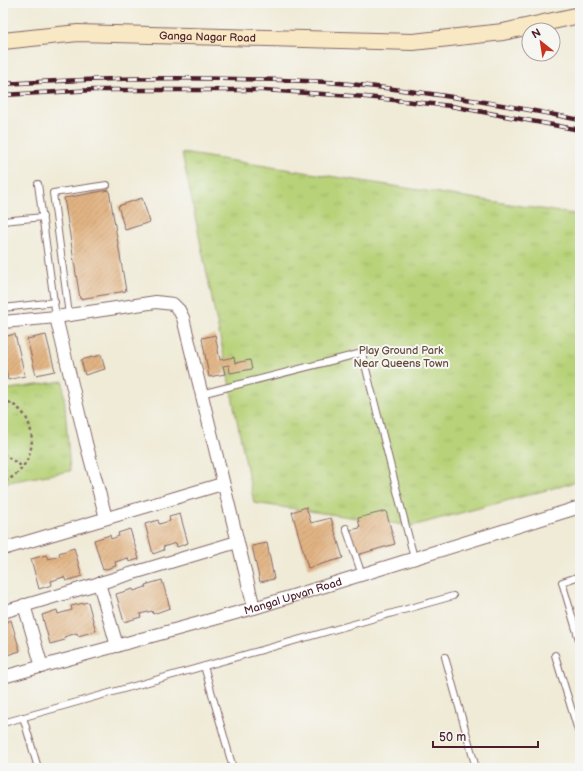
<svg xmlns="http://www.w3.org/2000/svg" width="583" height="771" font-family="'Balsamiq Sans',sans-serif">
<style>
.grass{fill:url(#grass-tufts);stroke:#807852}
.building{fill:url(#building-hatch)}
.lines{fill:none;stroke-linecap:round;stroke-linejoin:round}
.lane-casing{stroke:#846667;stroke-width:8}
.street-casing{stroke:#846667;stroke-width:14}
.secondary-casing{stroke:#846667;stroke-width:18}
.path{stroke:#846667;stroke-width:2.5;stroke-dasharray:3 3;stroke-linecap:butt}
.lane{stroke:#fff;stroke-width:6}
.street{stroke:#fff;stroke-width:12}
.secondary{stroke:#f8e8c3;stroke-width:16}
.rail-casing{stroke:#4a1f2b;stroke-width:4.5}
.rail{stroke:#f6f6f2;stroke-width:3;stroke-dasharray:9;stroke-linecap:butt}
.labels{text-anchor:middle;stroke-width:4;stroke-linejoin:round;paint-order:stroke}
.street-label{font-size:11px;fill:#4a1f2b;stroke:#f6f6f2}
.park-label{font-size:11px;fill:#654c3e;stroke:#f6f6f2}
</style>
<defs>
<pattern id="grass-tufts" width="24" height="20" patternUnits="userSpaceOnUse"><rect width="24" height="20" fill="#b7d278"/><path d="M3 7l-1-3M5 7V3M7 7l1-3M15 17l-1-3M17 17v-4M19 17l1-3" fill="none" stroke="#9fb468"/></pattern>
<pattern id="building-hatch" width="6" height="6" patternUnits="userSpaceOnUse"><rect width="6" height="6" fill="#e1b483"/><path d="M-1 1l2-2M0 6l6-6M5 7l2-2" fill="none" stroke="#c39a71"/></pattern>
</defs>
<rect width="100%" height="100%" fill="#f6f6f2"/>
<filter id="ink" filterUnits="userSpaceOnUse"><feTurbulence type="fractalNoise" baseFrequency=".025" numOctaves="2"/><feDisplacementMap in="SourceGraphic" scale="8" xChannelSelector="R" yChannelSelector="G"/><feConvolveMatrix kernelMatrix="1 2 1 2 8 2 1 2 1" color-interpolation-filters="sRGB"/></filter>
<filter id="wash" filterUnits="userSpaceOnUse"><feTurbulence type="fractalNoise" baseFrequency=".012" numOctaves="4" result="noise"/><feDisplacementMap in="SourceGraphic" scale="16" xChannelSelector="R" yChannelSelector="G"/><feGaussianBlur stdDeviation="0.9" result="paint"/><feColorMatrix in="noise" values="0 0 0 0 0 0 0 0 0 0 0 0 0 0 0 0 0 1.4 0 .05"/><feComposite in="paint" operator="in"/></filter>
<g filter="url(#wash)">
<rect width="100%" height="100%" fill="#f0ebd7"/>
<path class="grass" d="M182 153 580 215V481L412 526 254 503Z
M63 381 70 471 3 483V390Z"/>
<g id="blocks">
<path class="building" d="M109 190 126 291 80 299 64 198Z
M142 198 150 222 125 230 118 206Z
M15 334 25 376 8 380 3 358V337Z
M46 335 55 371 36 375 27 339Z
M215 335 220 360 234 357 235 363 250 360 252 369 230 373 229 365 223 366 225 374 209 377 202 338Z
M101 355 105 369 85 375 81 360Z
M306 507 311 523 331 518 343 558 308 568 292 512Z
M386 511 395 544 357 555 350 530 360 528 358 518Z
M180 514 188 543 177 547 176 543 163 547 164 550 153 554 145 524 158 520 159 524 170 521 169 517Z
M130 529 139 559 129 562 128 558 115 562 116 566 103 570 94 540 110 535 111 539 119 536 118 533Z
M267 543 274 579 260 582 252 546Z
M74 548 82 576 66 581 64 577 51 581 52 585 39 589 31 559 46 555 48 559 60 556 59 553Z
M162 580 170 608 153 614 152 611 140 614 141 617 124 622 116 594 133 589 134 591 146 587 145 585Z
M88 602 96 631 78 636 77 633 64 637 65 640 50 644 42 615 57 610 58 614 72 610 71 606Z
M11 620 20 651 4 656 3 623Z"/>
</g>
</g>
<g filter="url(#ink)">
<use href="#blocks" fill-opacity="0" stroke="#846667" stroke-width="1"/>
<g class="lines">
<g class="lane-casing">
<path id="lane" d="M38 184 56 317
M3 221 43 217
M3 308 55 302
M69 315 53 193 107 185
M201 394 362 353 414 558
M346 528 362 575
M580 576 562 582 580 643
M555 655 580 737
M445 657 476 768
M204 666 233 768
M23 717 38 768
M3 723 453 596"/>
</g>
<g class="street-casing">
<g id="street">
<path d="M56 317 86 443 106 518"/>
<path d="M3 322 56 317 156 302 173 304 179 310 183 318 254 608"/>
<path d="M3 549 222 484"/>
<path d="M99 583 117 646"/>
<path d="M24 605 42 667"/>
<path d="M3 612 237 542"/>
<path id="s1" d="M3 677 254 608 580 507"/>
</g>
</g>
<g class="secondary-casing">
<g id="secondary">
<path id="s2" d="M3 41 78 33 413 42 503 32 580 15"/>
</g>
</g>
<path class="path" d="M3 399C11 403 20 408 25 416 40 440 29 472 3 482
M3 414 11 403
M3 454 23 467"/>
<use href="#lane" class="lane"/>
<use href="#street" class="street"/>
<use href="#secondary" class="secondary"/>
<g class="rail-casing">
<path id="rail" d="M3 84C80 79 158 77 236 79 274 80 312 80 350 84 427 92 504 104 580 120
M3 95 94 90H264L366 97 451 106 580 130"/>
</g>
<use href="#rail" class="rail"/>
</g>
</g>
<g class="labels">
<g class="street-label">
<text dy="4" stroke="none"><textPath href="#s2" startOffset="205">Ganga Nagar Road</textPath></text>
<text dy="4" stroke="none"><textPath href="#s1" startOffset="301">Mangal Upvan Road</textPath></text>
</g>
<g class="park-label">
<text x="401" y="354">Play Ground Park<tspan x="401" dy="13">Near Queens Town</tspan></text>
</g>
</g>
<rect width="583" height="771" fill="none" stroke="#f6f6f2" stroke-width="16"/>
<g transform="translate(541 42) rotate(330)"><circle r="19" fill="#f6f6f2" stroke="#b1a0a2"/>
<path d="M0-3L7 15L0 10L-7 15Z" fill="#c8321e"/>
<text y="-6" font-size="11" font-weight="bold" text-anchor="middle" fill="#4a1f2b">N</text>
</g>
<path d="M433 741v6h105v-6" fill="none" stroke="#4a1f2b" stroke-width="2"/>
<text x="439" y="741" font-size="12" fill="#4a1f2b" stroke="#f6f6f2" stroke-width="3" paint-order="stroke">50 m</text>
</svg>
